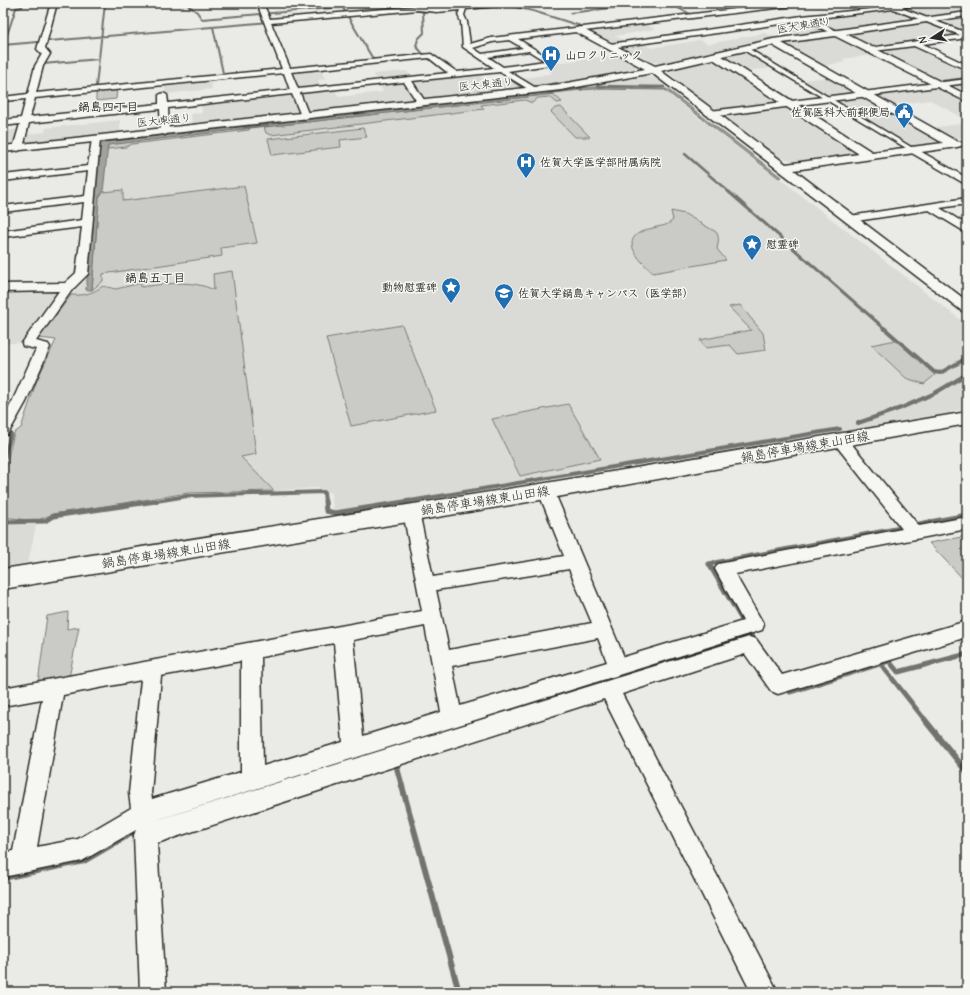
<svg xmlns="http://www.w3.org/2000/svg" width="970" height="995" font-family="'Comic Neue','Klee One',sans-serif">
<style>
.built{fill:#dadad6}
.green{fill:#cacac7;stroke:#7a7a79}
.water{fill:#a1a19e;stroke:#727270}
.lines{fill:none;stroke-linecap:round;stroke-linejoin:round}
.stream-far5{stroke:#727270;stroke-width:2}
.stream-far4{stroke:#727270;stroke-width:2.5}
.stream-far3{stroke:#727270;stroke-width:3}
.stream-far2{stroke:#727270;stroke-width:4}
.stream-far1{stroke:#727270;stroke-width:5}
.stream{stroke:#727270;stroke-width:6}
.pedestrian-casing{stroke:#2b2b2b;stroke-width:3}
.minor-casing{stroke:#2b2b2b;stroke-width:3}
.tertiary-casing{stroke:#2b2b2b;stroke-width:3}
.secondary-casing{stroke:#2b2b2b;stroke-width:3}
.pedestrian{fill:#f6f6f2;fill-rule:evenodd}
.minor{fill:#f6f6f2;fill-rule:evenodd}
.tertiary{fill:#f6f6f2;fill-rule:evenodd}
.secondary{fill:#f6f6f2;fill-rule:evenodd}
.labels{text-anchor:middle;stroke-width:3;stroke-linejoin:round;paint-order:stroke}
.far-street-label{font-size:11px;fill:#2b2b2b;stroke:#f6f6f2}
.far-poi-label{font-size:11px;font-weight:bold;fill:#2b2b2b;stroke:#f6f6f2;text-anchor:start}
.far-neighbourhood-label{font-size:12px;font-weight:bold;fill:#2b2b2b;stroke:#f6f6f2}
.street-label{font-size:13px;fill:#2b2b2b;stroke:#f6f6f2}
</style>
<rect width="100%" height="100%" fill="#eaeae6"/>
<filter id="ink" filterUnits="userSpaceOnUse"><feTurbulence type="fractalNoise" baseFrequency=".025" numOctaves="2"/><feDisplacementMap in="SourceGraphic" scale="8" xChannelSelector="R" yChannelSelector="G"/><feConvolveMatrix kernelMatrix="1 2 1 2 8 2 1 2 1" color-interpolation-filters="sRGB"/></filter>
<g filter="url(#ink)">
<path class="built" d="M920 4 934 9 955 6 967 11 800 35 784 28 816 23 808 19 840 14 879 11Z
M967 17V34L911 43 967 69V95L851 36 853 33Z
M643 23 655 29 615 36 628 42 637 41 652 48 700 40 708 44 765 33 778 38 663 63 650 62 585 31Z
M826 37 836 38 872 55 842 59 847 62 820 66 781 44Z
M745 52 771 68 737 72 861 153 795 161 781 158 694 94 670 74 673 69Z
M615 55 636 66 634 70 572 82 533 87 192 125 191 114 202 113 201 102 291 93 283 72 320 68 325 79 318 80 322 89 334 88 339 97 383 92 373 74 407 71 413 80 477 73 485 82 520 79 553 73 541 65Z
M642 76 655 78 667 87 593 86Z
M831 77 922 129 967 123V137L913 146 802 80Z
M210 80 212 89 165 94V84Z
M935 87 967 103V120L930 100 890 105 871 95Z
M577 88 579 90 595 89 665 90 701 120 710 124 967 325V409L950 412 952 414 853 431 819 435 334 516 331 493 316 488 274 491 188 493 141 500 53 514 37 521 28 563 3 567V478L14 433 21 428 38 377 56 340 39 338 71 295 94 271 99 197 108 145 553 94 550 91Z
M120 120V133L3 146V131L22 129 20 135 45 132 46 128Z
M63 289 24 342 3 344V291Z"/>
<path class="green" d="M117 89 116 99 96 101V91Z
M553 94 562 102 557 103 550 97 538 98 532 103 525 100 481 105 484 109 271 135 266 133 264 127Z
M561 107 590 137H575L551 112 555 108Z
M250 128 249 130 132 144 126 147 107 149 108 145 112 144Z
M363 128 367 137 340 140 341 147 272 155 268 139Z
M244 186 257 243 221 248 222 256 103 274V281L92 290 99 197 103 192 123 190V201Z
M671 211 685 214 716 232C720 237 718 244 717 249L726 260 653 273C636 257 616 236 653 228 663 225 665 227 673 220Z
M232 271 256 454 241 457 274 491 188 493 53 514 36 521 3 517V478L14 433 21 428 37 380 56 340 39 338 71 295C84 296 93 293 103 286L116 289 141 283V287C165 284 191 279 214 290L213 274Z
M740 305 763 333 766 350 738 354 730 345 705 348 700 340 751 330 729 307Z
M402 325 436 410 351 426 326 338Z
M896 340 935 375 924 384 906 378 871 345Z
M568 404 600 459 520 476 492 419Z
M967 536V583L929 543Z
M68 612 67 629 79 627 69 678 38 683 47 616Z"/>
<path class="water" d="M594 87 667 89 781 177 779 178 665 90 595 89 579 90 577 88Z
M552 92 553 94 264 127 263 125Z
M249 126 250 128 108 145 103 192 99 197 92 290H86L100 145 106 142Z"/>
<g class="lines">
<path class="stream-far5" d="M185 3 197 12 202 19 343 7
M340 3 346 13
M669 3 690 14
M502 4 533 11 587 28
M413 9 423 12 424 33 418 39 416 46 424 55 449 73
M438 9 440 3
M423 12 437 11
M570 13 651 3
M347 15 373 59
M213 27 223 73
M5 41 16 8 22 7 23 3
M3 45 270 22
M43 64 99 59
M497 70 520 86
M941 81 967 78
M96 86 105 3
M540 86 557 83"/>
<path class="stream-far4" d="M519 85 524 88 547 85
M597 86 664 87
M548 93 582 89
M244 128 268 125
M685 154 730 193"/>
<path class="stream-far3" d="M729 192 885 329"/>
<path class="stream-far2" d="M884 328 934 372 940 373 967 358
M858 423 901 408 935 393 967 374
M3 463 11 434
M150 502 187 496 324 492 325 502
M404 502 840 429"/>
<path class="stream-far1" d="M325 501 326 511 335 513 410 501
M3 522 45 521 53 516 156 501
M919 524 967 515
M755 642 709 564 901 528
M880 663 925 720
M790 692 889 661 898 672 967 654"/>
<path class="stream" d="M924 719 967 772
M397 768 459 992
M3 878 84 861 139 829"/>
<g class="pedestrian-casing">
<path id="pedestrian" d="M742 47H746L916 150 911 151 742 49Z"/>
</g>
<g class="minor-casing">
<path id="minor" d="M51 3H57L45 48 50 54 43 66 36 93 282 69 257 3H263L270 19 418 6C449 9 480 3 511 3L508 5 466 9 464 15 467 22 470 44 491 38 785 3H804L801 5 518 39 554 61 552 65H549L508 71 536 88 537 90 533 92 500 72 412 81 426 103 422 105H419L404 82 300 93 309 116 305 119 301 116 292 94 168 108 169 132 165 135 161 132 160 109 29 123 23 148 18 151 13 148 20 124 3 126V120L21 118 26 99 3 101V97L28 94 35 66 42 54 37 49ZM418 10 437 12 460 10 458 15 461 22 463 47 494 68 457 72 431 54 290 68 271 23ZM509 40 523 48 482 54 473 48 492 42ZM529 51 545 61 503 67 488 57ZM429 58 448 73 298 89 291 72ZM284 73 290 90 168 103 167 95 163 93 159 95V104L30 117 35 98Z
M910 3H925L901 8 967 33V38L923 44 967 65V70L914 46 866 52V48H869L960 35 893 9 811 19 837 31V33L835 34 802 21 610 48 606 46 610 44 802 16 871 9Z
M967 79V83L710 117 706 114 710 111Z
M96 136 100 139 88 274 72 290 36 341 48 344 50 347 26 402 8 434 3 436V418L12 402 36 349 23 346 22 343 59 291 3 292V284L65 283 76 273 82 227 3 237V231L82 220 84 202 3 212V206L85 196 88 171 3 181V175L88 166 92 139Z
M913 147 967 178V185L910 152 908 150Z
M967 198V204L940 208 967 225V233L929 210 850 222 845 219 850 216Z
M840 435 845 436 919 526 967 517V529L735 574 764 625 762 630 147 823 749 637 756 639 782 675 967 621V637L778 694 771 691 745 654 622 694 778 992H751L604 699 157 843 166 992H140L134 835 136 830 82 861 3 877V853L13 851 42 699 3 706V688L422 611 403 512 405 508 411 506 417 508 419 512 433 577 564 556 538 491 540 487 546 485 552 487 554 491 624 657 743 621 715 569 718 564 902 529 835 444 833 440 835 436ZM569 569 592 623 449 650 436 590ZM425 626 441 712 363 736 353 640ZM598 638 607 662 460 706 452 666ZM334 643 343 742 263 766 261 657ZM241 661V772L152 799 151 793 161 676ZM141 680 129 793 131 808 78 839 37 847 63 695Z"/>
</g>
<g class="tertiary-casing">
<path id="tertiary" d="M967 12V16L846 34 967 95V102L835 36 782 43 956 141 961 142 963 144 961 146 957 147 794 170 967 301V313L962 311 652 73 561 90 3 152V146L561 84 645 69 576 32 575 30 579 27 655 66 773 39ZM772 45 943 143 872 152 722 56ZM713 59 859 154 786 164 661 71Z"/>
</g>
<g class="secondary-casing">
<path id="secondary" d="M967 412V424L546 499 3 589V569L546 483Z"/>
</g>
<use href="#pedestrian" class="pedestrian"/>
<use href="#minor" class="minor"/>
<use href="#tertiary" class="tertiary"/>
<use href="#secondary" class="secondary"/>
</g>
</g>
<defs>
<g id="hospital-pin" transform="scale(1)"><path d="M0 17L-7.5 6A9.5 9.5 0 1 1 7.5 6Z" fill="#1f6fb2" stroke="#f6f6f2"/><path d="M-5-5h3v3.5h4V-5h3V5h-3V1.5h-4V5h-3Z" fill="#fff"/></g>
<g id="civic-pin" transform="scale(1)"><path d="M0 17L-7.5 6A9.5 9.5 0 1 1 7.5 6Z" fill="#1f6fb2" stroke="#f6f6f2"/><path d="M-.6-6.5H3V-4.5H.6V-3L4-1V1h2V6H-6V1h2V-1L-.6-3ZM-1.2 2.5V6h2.4V2.5Z" fill="#fff"/></g>
<g id="sight-pin" transform="scale(1)"><path d="M0 17L-7.5 6A9.5 9.5 0 1 1 7.5 6Z" fill="#1f6fb2" stroke="#f6f6f2"/><path d="M0-6L1.8-2.2L6-1.7L2.9 1.2L3.7 5.4L0 3.3L-3.7 5.4L-2.9 1.2L-6-1.7L-1.8-2.2Z" fill="#fff"/></g>
<g id="university-pin" transform="scale(1)"><path d="M0 17L-7.5 6A9.5 9.5 0 1 1 7.5 6Z" fill="#1f6fb2" stroke="#f6f6f2"/><path d="M0-5L7-2L0 1L-7-2ZM-4 1L0 2.5L4 1V4Q0 6-4 4Z" fill="#fff"/></g>
</defs>
<g fill-rule="evenodd">
<use href="#hospital-pin" x="551" y="55"/>
<use href="#civic-pin" x="904" y="112"/>
<use href="#hospital-pin" x="526" y="162"/>
<use href="#sight-pin" x="752" y="244"/>
<use href="#sight-pin" x="451" y="287"/>
<use href="#university-pin" x="504" y="293"/>
</g>
<g class="labels">
<g class="far-street-label">
<text transform="translate(804 25) rotate(-9)" y="4">医大東通り</text>
<text transform="translate(486 84) rotate(-6)" y="4">医大東通り</text>
<text transform="translate(164 120) rotate(-6)" y="4">医大東通り</text>
</g>
<g class="far-poi-label">
<text x="565" y="59">山口クリニック</text>
<text x="890" y="116" text-anchor="end">佐賀医科大前郵便局</text>
<text x="540" y="166">佐賀大学医学部附属病院</text>
<text x="766" y="248">慰霊碑</text>
<text x="437" y="291" text-anchor="end">動物慰霊碑</text>
<text x="518" y="297">佐賀大学鍋島キャンパス（医学部）</text>
</g>
<g class="far-neighbourhood-label">
<text x="108" y="111">鍋島四丁目</text>
<text x="155" y="282">鍋島五丁目</text>
</g>
<g class="street-label">
<text transform="translate(805 446) rotate(-10)" y="5">鍋島停車場線東山田線</text>
<text transform="translate(485 500) rotate(-9)" y="5">鍋島停車場線東山田線</text>
<text transform="translate(166 553) rotate(-9)" y="5">鍋島停車場線東山田線</text>
</g>
</g>
<rect width="970" height="995" fill="none" stroke="#f6f6f2" stroke-width="16"/>
<rect x="8" y="8" width="954" height="979" fill="none" stroke="#2b2b2b" stroke-width="1.5" filter="url(#ink)"/>
<g transform="translate(932 38) rotate(258)" stroke="#f6f6f2" stroke-width="3" paint-order="stroke">
<path d="M0-3L7 15L0 10L-7 15Z" fill="#2b2b2b"/>
<text y="-6" font-size="11" font-weight="bold" text-anchor="middle" fill="#2b2b2b">N</text>
</g>
</svg>
